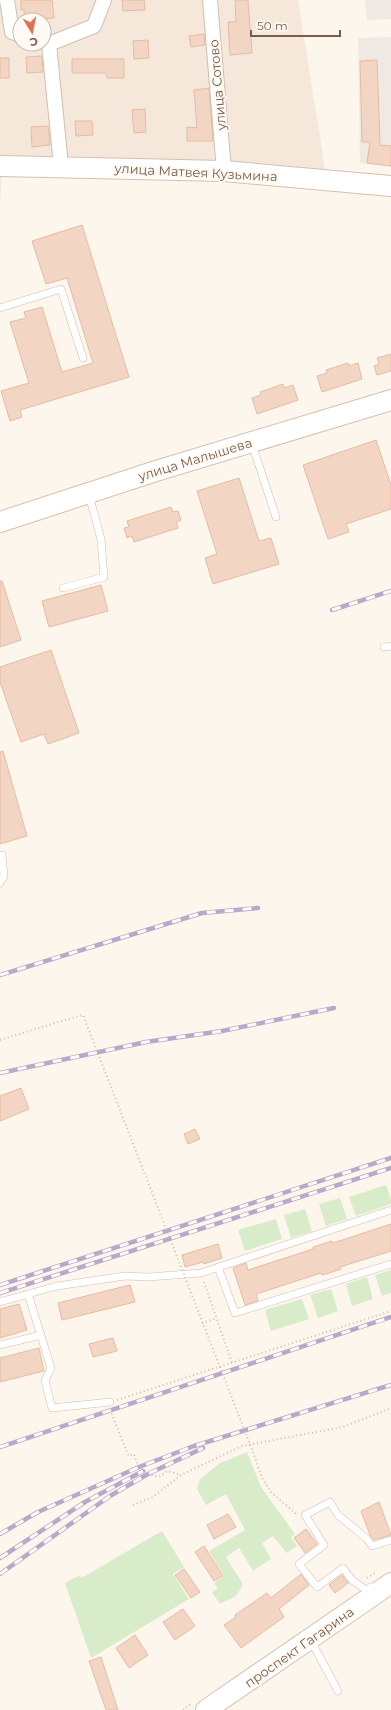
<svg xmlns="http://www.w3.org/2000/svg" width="391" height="1710" font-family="Montserrat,sans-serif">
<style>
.residential{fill:#f5e8da;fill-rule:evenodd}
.industrial{fill:#efe9e4}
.green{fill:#d8ecc9}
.building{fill:#f3d5c3;stroke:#e6bba3}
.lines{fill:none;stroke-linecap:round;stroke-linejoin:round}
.lane-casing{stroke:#d1beb0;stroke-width:8}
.street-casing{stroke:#d1beb0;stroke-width:16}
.secondary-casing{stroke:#d6c0b0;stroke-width:22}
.path{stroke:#d9b8a5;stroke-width:2;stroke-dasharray:1 3;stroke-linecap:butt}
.lane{stroke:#fff;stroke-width:7}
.street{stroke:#fff;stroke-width:14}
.secondary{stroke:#fff;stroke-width:20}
.rail-casing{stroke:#b9a8c9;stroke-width:4.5}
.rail{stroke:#fffaf3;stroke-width:3;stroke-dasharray:9;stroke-linecap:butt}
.path-bridge{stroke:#d9b8a5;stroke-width:2;stroke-dasharray:1 3;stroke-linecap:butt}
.labels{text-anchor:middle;stroke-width:4;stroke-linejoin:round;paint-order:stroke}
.street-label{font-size:13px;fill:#7a5c4d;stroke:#fffaf3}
</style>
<rect width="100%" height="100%" fill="#fdf6ec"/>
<path class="residential" d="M0 0H298L328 187 166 175 2 172 0 206ZM20 20H44V44H20Z"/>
<path class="industrial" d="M365 0H391V19L367 20Z
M391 37V167L360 163 358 38Z"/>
<path class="green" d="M386 1185 391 1199V1204L356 1216 349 1197Z
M340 1198 347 1219 326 1226 319 1204Z
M305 1209 312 1231 291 1238 284 1215Z
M276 1219 282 1239 245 1251 238 1230Z
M391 1270V1293L382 1296 375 1275Z
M367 1277 373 1299 352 1306 346 1284Z
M331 1289 338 1311 318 1318 310 1295Z
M302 1299 309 1319 271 1331 265 1310Z
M247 1452 261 1487 295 1534 291 1537 297 1546 287 1553 273 1536 262 1543 271 1559 253 1571 239 1548 226 1557 241 1581 243 1585 236 1596 220 1604 212 1592 218 1588 214 1583 224 1576 209 1551 245 1530 226 1494 206 1505 197 1489 200 1479 220 1463Z
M162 1531 184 1567 173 1574 189 1599 91 1658 65 1583 78 1576 83 1577Z"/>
<path class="building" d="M21 0H52L54 18 24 20V9L21 10Z
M122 0H144L145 10 123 11Z
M235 0H248L252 53 230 55 228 22H236Z
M204 34 205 45 191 47 189 36Z
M148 40 149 58 134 59 133 41Z
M42 56 43 72 27 73 26 57Z
M0 58H9V78H0Z
M72 59H124V78H107L106 73H72Z
M377 60 380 145 391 146V166L367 163 370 142H362L360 61Z
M209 88 213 141H187V127L197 128 194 90Z
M145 109 146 132 134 133 132 110Z
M75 121H92L93 135 76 136Z
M48 126 50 145 32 147 31 127Z
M82 225 129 377 20 410 22 417 10 421 1 391 29 383 10 322 26 318 24 312 42 307 62 372 93 363 67 278 46 284 32 241Z
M391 354V371L377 375 374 366 379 364 377 358Z
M348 363 349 366 358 363 362 379 322 392 317 376 327 373 326 370Z
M283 384 284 388 293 385 298 400 257 414 252 398 261 395 260 392Z
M376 440 391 485V509L346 524 349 532 328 539 303 465Z
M239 478 259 541 271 538 279 564 213 584 205 558 217 554 197 491Z
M171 507 173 512 178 511 181 520 176 522 178 528 134 542 132 536 127 538 124 528 129 527 127 521Z
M0 581H2L21 640 0 647Z
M101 585 108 611 49 627 42 601Z
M51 650 79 733 48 744 44 734 21 742 0 682V667Z
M3 751 27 836 0 844V752Z
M21 1088 29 1109 0 1121V1096Z
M195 1129 200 1139 188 1144 184 1134Z
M391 1224V1251L340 1267 341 1269 332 1272 322 1275 321 1273 256 1294 258 1301 245 1305 233 1268 246 1263 248 1270 313 1249V1247L332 1241 333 1243Z
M218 1244 222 1258 204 1264 203 1262 185 1267 182 1255Z
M130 1285 135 1302 62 1320 58 1303Z
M19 1304 27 1330 0 1338V1309Z
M113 1338 117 1351 93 1357 89 1344Z
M39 1348 44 1371 0 1382V1358Z
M379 1502 391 1535 374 1540 370 1535 361 1511Z
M228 1514 236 1527 214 1539 207 1525Z
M306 1529 317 1544 305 1553 294 1538Z
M204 1546 223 1576 214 1581 195 1552Z
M184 1569 200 1592 191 1598 175 1575Z
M301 1574 309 1585 279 1609 284 1617 241 1648 224 1625 236 1617 235 1615 267 1593 271 1598Z
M342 1575 348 1583 335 1593 329 1585Z
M183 1609 195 1626 175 1640 163 1622Z
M135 1635 148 1655 129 1668 116 1648Z
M101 1657 118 1710H106L89 1661Z"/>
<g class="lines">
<g class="lane-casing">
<path id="lane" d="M0 308 61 289 83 358
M252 444 276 517
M63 588 104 577 101 539 89 495
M384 647 391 646
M0 883 4 876 2 855
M218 1267 235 1313 391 1264
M28 1294 51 1368 45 1381 52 1408 110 1402
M0 1302 57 1286 125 1276 148 1277 201 1273 391 1210
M0 1345 41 1335
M371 1587 366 1590 352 1580 343 1568 317 1587 299 1564 324 1545 305 1515 330 1502 338 1515 366 1538 372 1546 391 1540
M310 1639 338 1691"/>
</g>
<g class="street-casing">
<path id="street" d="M7 0 12 32 20 35
M210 0 224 171
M61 166 49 44 94 26 104 0"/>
</g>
<g class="secondary-casing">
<path id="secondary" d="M0 166 224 171 391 186
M0 522 156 471 391 400
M206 1710 391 1583"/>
</g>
<path class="path" d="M0 1040 65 1020
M204 1282 232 1363
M202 1323 217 1318
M117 1400 391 1311
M110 1410 127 1452 129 1456 134 1454C139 1470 142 1472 159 1477L167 1471 181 1475
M253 1452 262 1478 271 1492 296 1514
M133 1505 153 1497 181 1475 242 1446 343 1427 391 1408
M367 1578 377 1572
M183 1710 191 1704"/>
<use href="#lane" class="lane"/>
<use href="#street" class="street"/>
<use href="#secondary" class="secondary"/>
<g class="rail-casing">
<path id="rail" d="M332 610 391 591
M0 975 202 913 258 908
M0 1073 146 1042 222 1031 334 1008
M0 1285 391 1158
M0 1293 391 1168
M0 1447 391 1317
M0 1534 38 1512 139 1467 194 1446 391 1385
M0 1558 85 1502 143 1471
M0 1574 110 1496 148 1474 203 1448"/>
</g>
<use href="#rail" class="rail"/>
<path class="path-bridge" d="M65 1020 83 1015 253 1452"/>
</g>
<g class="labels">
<g class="street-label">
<text transform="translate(217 85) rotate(-95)" y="5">улица Сотово</text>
<text transform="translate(196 172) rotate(3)" y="5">улица Матвея Кузьмина</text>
<text transform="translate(195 459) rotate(-17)" y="5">улица Малышева</text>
<text transform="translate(299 1647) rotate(-35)" y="5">проспект Гагарина</text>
</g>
</g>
<g transform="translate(32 32) rotate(170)"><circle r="19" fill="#fffaf3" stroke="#cabbb1"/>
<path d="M0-3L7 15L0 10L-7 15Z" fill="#e76f51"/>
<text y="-6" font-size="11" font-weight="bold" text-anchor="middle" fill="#7a5c4d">С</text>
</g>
<path d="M251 30v6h89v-6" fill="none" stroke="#7a5c4d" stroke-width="2"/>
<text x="257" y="30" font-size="12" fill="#7a5c4d" stroke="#fffaf3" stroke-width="3" paint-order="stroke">50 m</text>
</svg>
